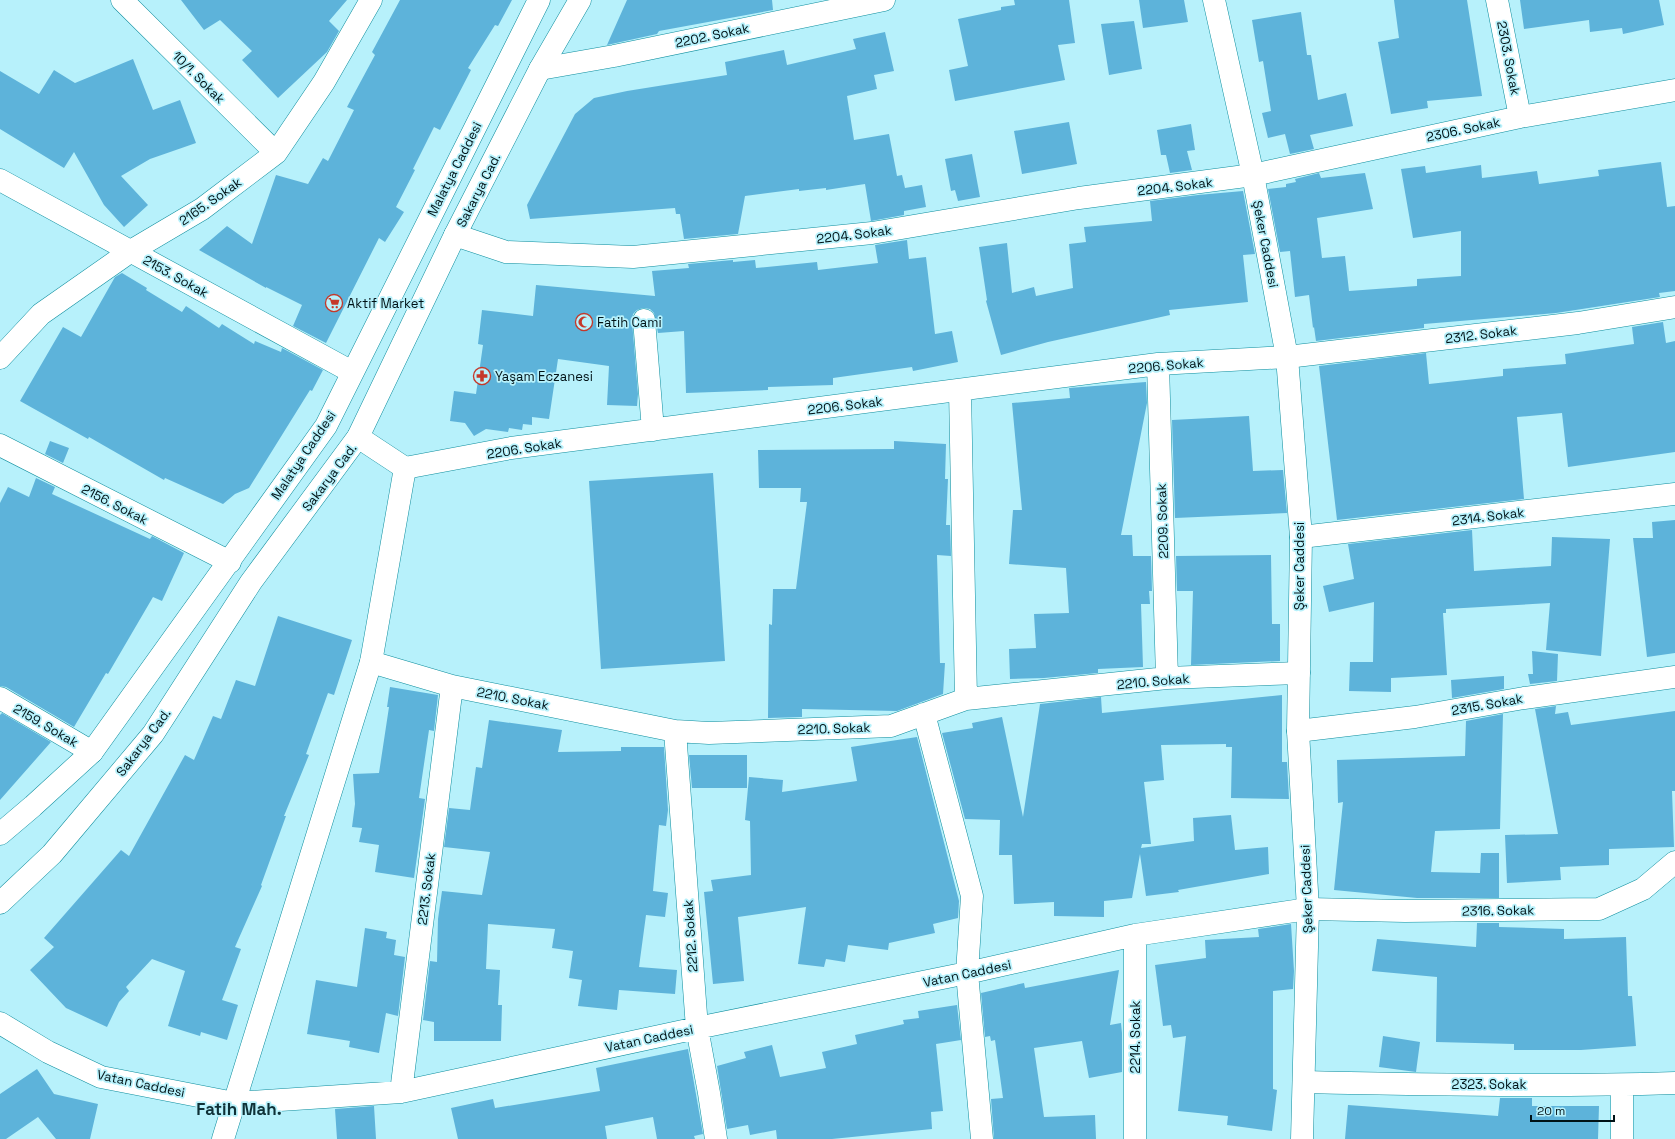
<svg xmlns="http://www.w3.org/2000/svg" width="1675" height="1139" font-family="'Space Grotesk',sans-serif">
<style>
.building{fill:#5db3da}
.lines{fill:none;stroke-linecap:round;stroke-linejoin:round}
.street-casing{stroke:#0e8e9e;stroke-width:23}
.secondary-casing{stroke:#0e8e9e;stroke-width:23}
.primary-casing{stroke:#0e8e9e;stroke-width:23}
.street{stroke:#fff;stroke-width:22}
.secondary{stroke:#fff;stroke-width:22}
.primary{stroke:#fff;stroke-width:22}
.labels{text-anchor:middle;stroke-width:3.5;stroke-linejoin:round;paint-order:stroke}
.street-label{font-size:13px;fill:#001216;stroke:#b7f1fb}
.poi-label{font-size:13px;fill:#001216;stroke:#b7f1fb;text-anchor:start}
.district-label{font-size:17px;font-weight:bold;fill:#0f3137;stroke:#b7f1fb}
</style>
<rect width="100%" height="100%" fill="#b7f1fb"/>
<path class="building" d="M181 0H347L329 21 339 31 327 52 278 98 242 60 252 51 220 20 204 30Z
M400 0H512L498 26 495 25 468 68 471 70 440 130 434 127 413 169 415 170 396 207 404 212 385 242 379 238 326 343 293 326 302 305 266 287V288L199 250 227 226 252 244 276 175 308 184 323 158 328 161 354 110 347 107 375 55 372 52Z
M627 0H772L773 10 659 31 657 34 607 45Z
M1014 0H1069L1075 43 1058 45 1065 80 955 101 949 70 968 66 958 19 1001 10V7L1015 5Z
M1139 0H1184L1188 22 1143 28Z
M1394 0H1467L1482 96 1427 101 1428 108 1391 114 1378 42 1399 38Z
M1520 0H1659L1664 25 1623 34 1622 28 1590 32 1589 20 1524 29Z
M1301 12 1307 55H1311L1318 100 1346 93 1353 126 1310 135 1314 149 1290 154 1285 134 1268 138 1262 113 1271 111 1263 61 1259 62 1252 20Z
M1134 21 1142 69 1109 75 1101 24Z
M885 32 894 71 874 75 877 89 847 96 854 140 889 134 897 176 902 175 905 188 922 185 926 207 904 211V215L871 221 865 184 826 190V188L799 191V189L745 196 738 234 684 239 680 214H676L675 208 530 219 527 205 575 114 594 98 627 91 727 75 725 62 784 50 787 65 856 49 853 39Z
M133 59 153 110 180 100 196 143 150 159 121 176 148 205 124 227 104 205 74 152 64 168 0 129V71L39 94 54 70 75 83Z
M1069 122 1077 164 1022 174 1014 131Z
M1191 124 1195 150 1187 151 1192 170 1170 173 1166 155H1161L1157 130Z
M972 154 980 197 958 201 955 190 951 191 945 159Z
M1661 162 1667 207 1675 206V291L1659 293 1660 297 1556 313 1424 324V328L1316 341 1314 327 1313 328 1309 295 1295 297 1290 251 1280 252 1268 189 1286 187V184L1296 182 1295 179 1319 173 1321 178 1365 173 1373 209 1317 218 1322 258 1345 256 1349 291 1417 286V279L1461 276V231L1413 238 1401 169 1425 166 1426 173 1481 165 1482 178 1537 171 1539 184 1599 176 1598 170Z
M1243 191 1255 254 1243 255 1248 302 1169 310 1170 315 1048 342 1001 355 986 301 987 300 979 247 1007 243 1012 293 1034 287 1036 296 1073 288 1069 244 1086 242 1084 227 1152 221 1150 201 1198 195Z
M907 240 909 259 926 257 935 334 952 331 958 362 913 371 912 367 833 378V385L768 387V390L686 393 684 331 658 333 654 313 650 309 643 308 637 310 633 314 632 321 638 394 637 406 607 405 609 366 558 359 549 419 532 417V425L523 424 522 430 509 428 508 432 486 429 474 436 465 423 450 421 454 391 476 394 483 345 478 344 482 310 533 316 536 285 655 296 652 271 689 268 688 264 733 260V262L755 260 756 268 817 262 818 270 878 263 875 245Z
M122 273 147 288 146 290 182 312 186 306 219 328 222 324 254 344 255 341 281 352 282 348 323 370 312 391 310 390 249 488 235 494 223 504 165 478 164 480 89 437 88 439 20 401 63 327 81 337 115 277Z
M1663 322 1666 343 1675 341V452L1568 467 1562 413 1517 417 1524 499 1337 520 1319 366 1426 353 1429 384 1503 376V369L1566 364 1565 354 1634 344 1632 327Z
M1146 382 1147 403 1121 535H1132L1133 556H1151L1152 591H1149L1150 604H1141L1143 667 1098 669V673L1044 678 1010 679 1009 649 1036 648 1034 614 1069 613 1066 568 1009 564 1013 510H1022L1012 403 1070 398 1069 388Z
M1249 416 1253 471 1283 470 1287 513 1175 518 1172 420Z
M50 441 69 448 63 463 45 454Z
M894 441 946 444 945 479H948L946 525H950L951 556 937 555 940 663H945L943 694 897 711 802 709V717L768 718 769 624 772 625 773 589H796L807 502H800L801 488H759L758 450 894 449Z
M713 473 725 661 601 669 589 481Z
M36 478 55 487 52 494 150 539 152 536 184 553 162 601 153 597 108 674 106 673 74 727 6 687 0 686V503L8 487 29 497Z
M1675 520V653L1647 657 1633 538H1653L1652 522Z
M1472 530 1474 571 1551 566 1552 537 1610 539 1601 656 1546 650 1550 603 1446 609V613H1443L1447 675 1391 678V692L1349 691 1350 662H1373L1374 602 1329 612 1323 586 1354 579 1348 544Z
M1271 555 1272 624H1280V661L1191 665 1193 591H1177L1176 556Z
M278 616 352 640 334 695 328 693 306 754 309 755 284 816H286L261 885 262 886 235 947 241 949 222 1000 238 1005 227 1040 201 1032 200 1036 168 1026 185 971 152 959 126 987 129 991 119 1002 107 1027 66 1008 30 970 54 947 44 938 121 850 129 856 185 755 194 760 213 716 221 719 236 680 255 686Z
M1532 651 1558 654 1557 681 1530 684 1528 674H1533Z
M1504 676V689L1452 698 1451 680Z
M390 687 438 695 434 731 429 730 419 798 425 799 414 878 375 872 379 845 359 842 362 828 352 827 355 804 353 774 379 773 389 707H387Z
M1282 695V762H1287L1289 799 1231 798 1232 747H1226V744L1161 745 1164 780 1144 782 1151 844H1142L1141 848 1194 841 1193 818 1231 815 1235 850 1268 847 1269 874 1178 890 1179 892 1146 896 1140 854 1132 898 1104 901V917L1054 916V902L1014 904 1012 855H999L1000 820 965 819 942 733 973 728 972 723 1002 717 1023 817 1040 704 1101 697 1102 713Z
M1556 706 1555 714 1568 712 1571 725 1675 711V791H1672L1674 847 1609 849V865L1560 867 1561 880 1507 883 1505 835 1558 834 1535 709Z
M2 713 51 742 0 800V715Z
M1503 714 1500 829 1435 831 1431 872 1480 873 1481 853H1499V898H1417L1334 890 1343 802 1338 803 1337 760 1465 756 1466 721Z
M489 720 562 730 558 752 621 751V747H664L668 810 666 826 659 825 653 891 668 893 665 917 646 915 639 967 677 970 675 994 619 990 617 1010 578 1006 582 980 569 978 573 951 552 948 555 929 488 924 486 969 500 970 498 1005H502L501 1041H434V1022L423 1020 430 961 437 962 438 919 442 891 482 895 490 852 444 847 449 808 470 810 476 767 482 768Z
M917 737 959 901 958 918 933 924 935 933 889 943 888 950 848 945 845 962 826 959 824 967 798 964 806 907 738 917 744 981 713 984 704 892 713 891 711 880 751 875 750 821 745 820 749 777 783 780 782 792 857 781 851 747Z
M689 755H747V788H692Z
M1477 923H1499V927L1564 929V939L1626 937 1628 996H1632L1636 1046 1581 1050H1514V1044L1436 1042 1437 977 1372 971 1377 939 1476 947Z
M1291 924 1294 971 1293 989 1273 991V1089L1277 1090 1272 1131 1227 1125 1228 1116 1178 1111 1186 1036 1173 1038 1171 1025 1163 1026 1155 965 1206 958 1205 940 1259 937 1258 929Z
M365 928 387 932 386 938 396 940 394 955 405 957 398 1016 386 1013 379 1053 349 1047 350 1041 307 1034 316 980 357 987Z
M1119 970 1110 1025 1121 1023 1122 1033V1072L1089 1078 1082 1041 1034 1048 1044 1117 1095 1115 1096 1139H994L991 1099 1003 1098 995 1040 991 1041 990 1036 985 1037 981 993 1024 983 1025 988Z
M957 1005 961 1040 936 1044 943 1111 931 1112 932 1129 832 1139H777L776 1130 750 1135 748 1125 727 1129 717 1066 746 1058 744 1052 772 1045 780 1077 826 1068 822 1052 857 1044 855 1035 904 1024 903 1020 919 1018 918 1011Z
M1383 1036 1420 1042 1416 1072 1379 1067Z
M688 1049 703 1134 694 1136 695 1139H657L653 1117 605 1126 607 1139H458L451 1108 493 1099 495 1108 600 1091 596 1068Z
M37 1069 54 1094 98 1104 90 1139H56L38 1117 6 1139H0V1094Z
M1500 1098H1532V1106H1599L1598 1139H1345L1348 1105 1498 1116Z
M374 1106 376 1139H337L335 1109Z"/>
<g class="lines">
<g class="street-casing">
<path id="street" d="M122 0 276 153
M1497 0 1520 117
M540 69 614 56 884 0
M0 180 352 372
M455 235 506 252 633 257 872 233 1079 198 1253 175 1520 117 1675 90
M644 320 653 430
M0 358 41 314 131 251 202 209 276 153 324 82 371 0
M1158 364 1167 678
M960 390 966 699
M0 445 230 562
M405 468 511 448 1158 364 1287 357 1578 323 1675 307
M1301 537 1675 494
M371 662 452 686 675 731 709 733 891 726 966 699 1167 678 1299 673
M0 698 92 752
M924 714 972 896 967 973 982 1139
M675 731 697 1028 709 1093 716 1139
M1298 731 1415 717 1524 698 1675 677
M0 1023 48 1052 101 1077 234 1103 401 1092 697 1028 967 973 1135 935 1308 909 1405 911 1599 909 1643 889 1675 862
M1304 1082C1427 1085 1552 1087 1675 1083
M401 1092 452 686
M1135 1139V935
M1622 1139V1085"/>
</g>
<g class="secondary-casing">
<path id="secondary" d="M1214 0 1253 175 1287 357 1301 537 1298 731 1308 909 1302 1139
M223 1139 371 662 405 468 358 437"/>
</g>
<g class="primary-casing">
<path id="primary" d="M0 834 33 806 92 752 326 426 539 0
M0 903 52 854 153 734 251 582 358 437 455 235 540 69 580 0"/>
</g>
<use href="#street" class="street"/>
<use href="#secondary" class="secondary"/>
<use href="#primary" class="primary"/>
</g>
<defs>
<g id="supermarket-ring" transform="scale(0.9)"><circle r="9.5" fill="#b7f1fb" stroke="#c5382a" stroke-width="1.5"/><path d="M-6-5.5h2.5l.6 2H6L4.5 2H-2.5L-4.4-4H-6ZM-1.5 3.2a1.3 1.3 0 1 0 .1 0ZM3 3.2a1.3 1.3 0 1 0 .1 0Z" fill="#c5382a"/></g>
<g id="mosque-ring" transform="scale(0.9)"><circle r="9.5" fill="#b7f1fb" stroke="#c5382a" stroke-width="1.5"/><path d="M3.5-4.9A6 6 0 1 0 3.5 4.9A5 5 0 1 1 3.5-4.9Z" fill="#c5382a"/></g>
<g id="pharmacy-ring" transform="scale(0.9)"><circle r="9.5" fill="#b7f1fb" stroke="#c5382a" stroke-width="1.5"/><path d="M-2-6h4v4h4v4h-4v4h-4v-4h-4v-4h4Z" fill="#c5382a"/></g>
</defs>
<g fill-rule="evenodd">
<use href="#supermarket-ring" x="334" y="303"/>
<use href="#mosque-ring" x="584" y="322"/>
<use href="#pharmacy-ring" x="482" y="376"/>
</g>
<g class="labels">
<g class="street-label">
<text transform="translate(712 35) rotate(-12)" y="5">2202. Sokak</text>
<text transform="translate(1509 58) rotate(79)" y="5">2303. Sokak</text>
<text transform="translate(199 77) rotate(45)" y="5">10/1. Sokak</text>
<text transform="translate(1463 129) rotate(-12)" y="5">2306. Sokak</text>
<text transform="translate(454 169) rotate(-63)" y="5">Malatya Caddesi</text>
<text transform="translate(1175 186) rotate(-7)" y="5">2204. Sokak</text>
<text transform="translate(478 190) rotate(-63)" y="5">Sakarya Cad.</text>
<text transform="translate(210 201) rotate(-35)" y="5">2165. Sokak</text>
<text transform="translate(854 234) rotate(-7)" y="5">2204. Sokak</text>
<text transform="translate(1266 244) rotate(79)" y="5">Şeker Caddesi</text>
<text transform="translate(176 276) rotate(29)" y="5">2153. Sokak</text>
<text transform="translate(1481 334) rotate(-7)" y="5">2312. Sokak</text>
<text transform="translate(1166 365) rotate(-5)" y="5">2206. Sokak</text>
<text transform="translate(845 405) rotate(-7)" y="5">2206. Sokak</text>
<text transform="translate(524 448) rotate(-9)" y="5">2206. Sokak</text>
<text transform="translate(303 455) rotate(-56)" y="5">Malatya Caddesi</text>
<text transform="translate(329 477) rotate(-53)" y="5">Sakarya Cad.</text>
<text transform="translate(115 504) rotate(27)" y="5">2156. Sokak</text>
<text transform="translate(1488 516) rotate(-7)" y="5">2314. Sokak</text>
<text transform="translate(1162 521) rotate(-92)" y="5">2209. Sokak</text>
<text transform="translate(1299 566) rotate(-90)" y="5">Şeker Caddesi</text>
<text transform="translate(1153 681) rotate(-5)" y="5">2210. Sokak</text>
<text transform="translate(513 698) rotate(11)" y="5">2210. Sokak</text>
<text transform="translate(1487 704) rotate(-10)" y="5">2315. Sokak</text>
<text transform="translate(46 725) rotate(30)" y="5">2159. Sokak</text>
<text transform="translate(834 728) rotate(-2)" y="5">2210. Sokak</text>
<text transform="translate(143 742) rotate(-53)" y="5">Sakarya Cad.</text>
<text transform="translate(426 889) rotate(-83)" y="5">2213. Sokak</text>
<text transform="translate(1306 889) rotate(-92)" y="5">Şeker Caddesi</text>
<text transform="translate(1498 910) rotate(-1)" y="5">2316. Sokak</text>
<text transform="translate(690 936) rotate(-94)" y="5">2212. Sokak</text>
<text transform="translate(967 973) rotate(-12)" y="5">Vatan Caddesi</text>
<text transform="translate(1135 1037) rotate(-90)" y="5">2214. Sokak</text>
<text transform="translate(649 1038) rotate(-12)" y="5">Vatan Caddesi</text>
<text transform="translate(141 1083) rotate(12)" y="5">Vatan Caddesi</text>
<text x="1489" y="1089">2323. Sokak</text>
</g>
<g class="poi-label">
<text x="347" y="308">Aktif Market</text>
<text x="597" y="327">Fatih Cami</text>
<text x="495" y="381">Yaşam Eczanesi</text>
</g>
<g class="district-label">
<text x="239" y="1115">Fatih Mah.</text>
</g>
</g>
<path d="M1531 1115v6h83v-6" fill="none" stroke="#001216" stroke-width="2"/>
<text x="1537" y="1115" font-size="12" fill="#001216" stroke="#b7f1fb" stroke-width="3" paint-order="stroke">20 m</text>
</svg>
